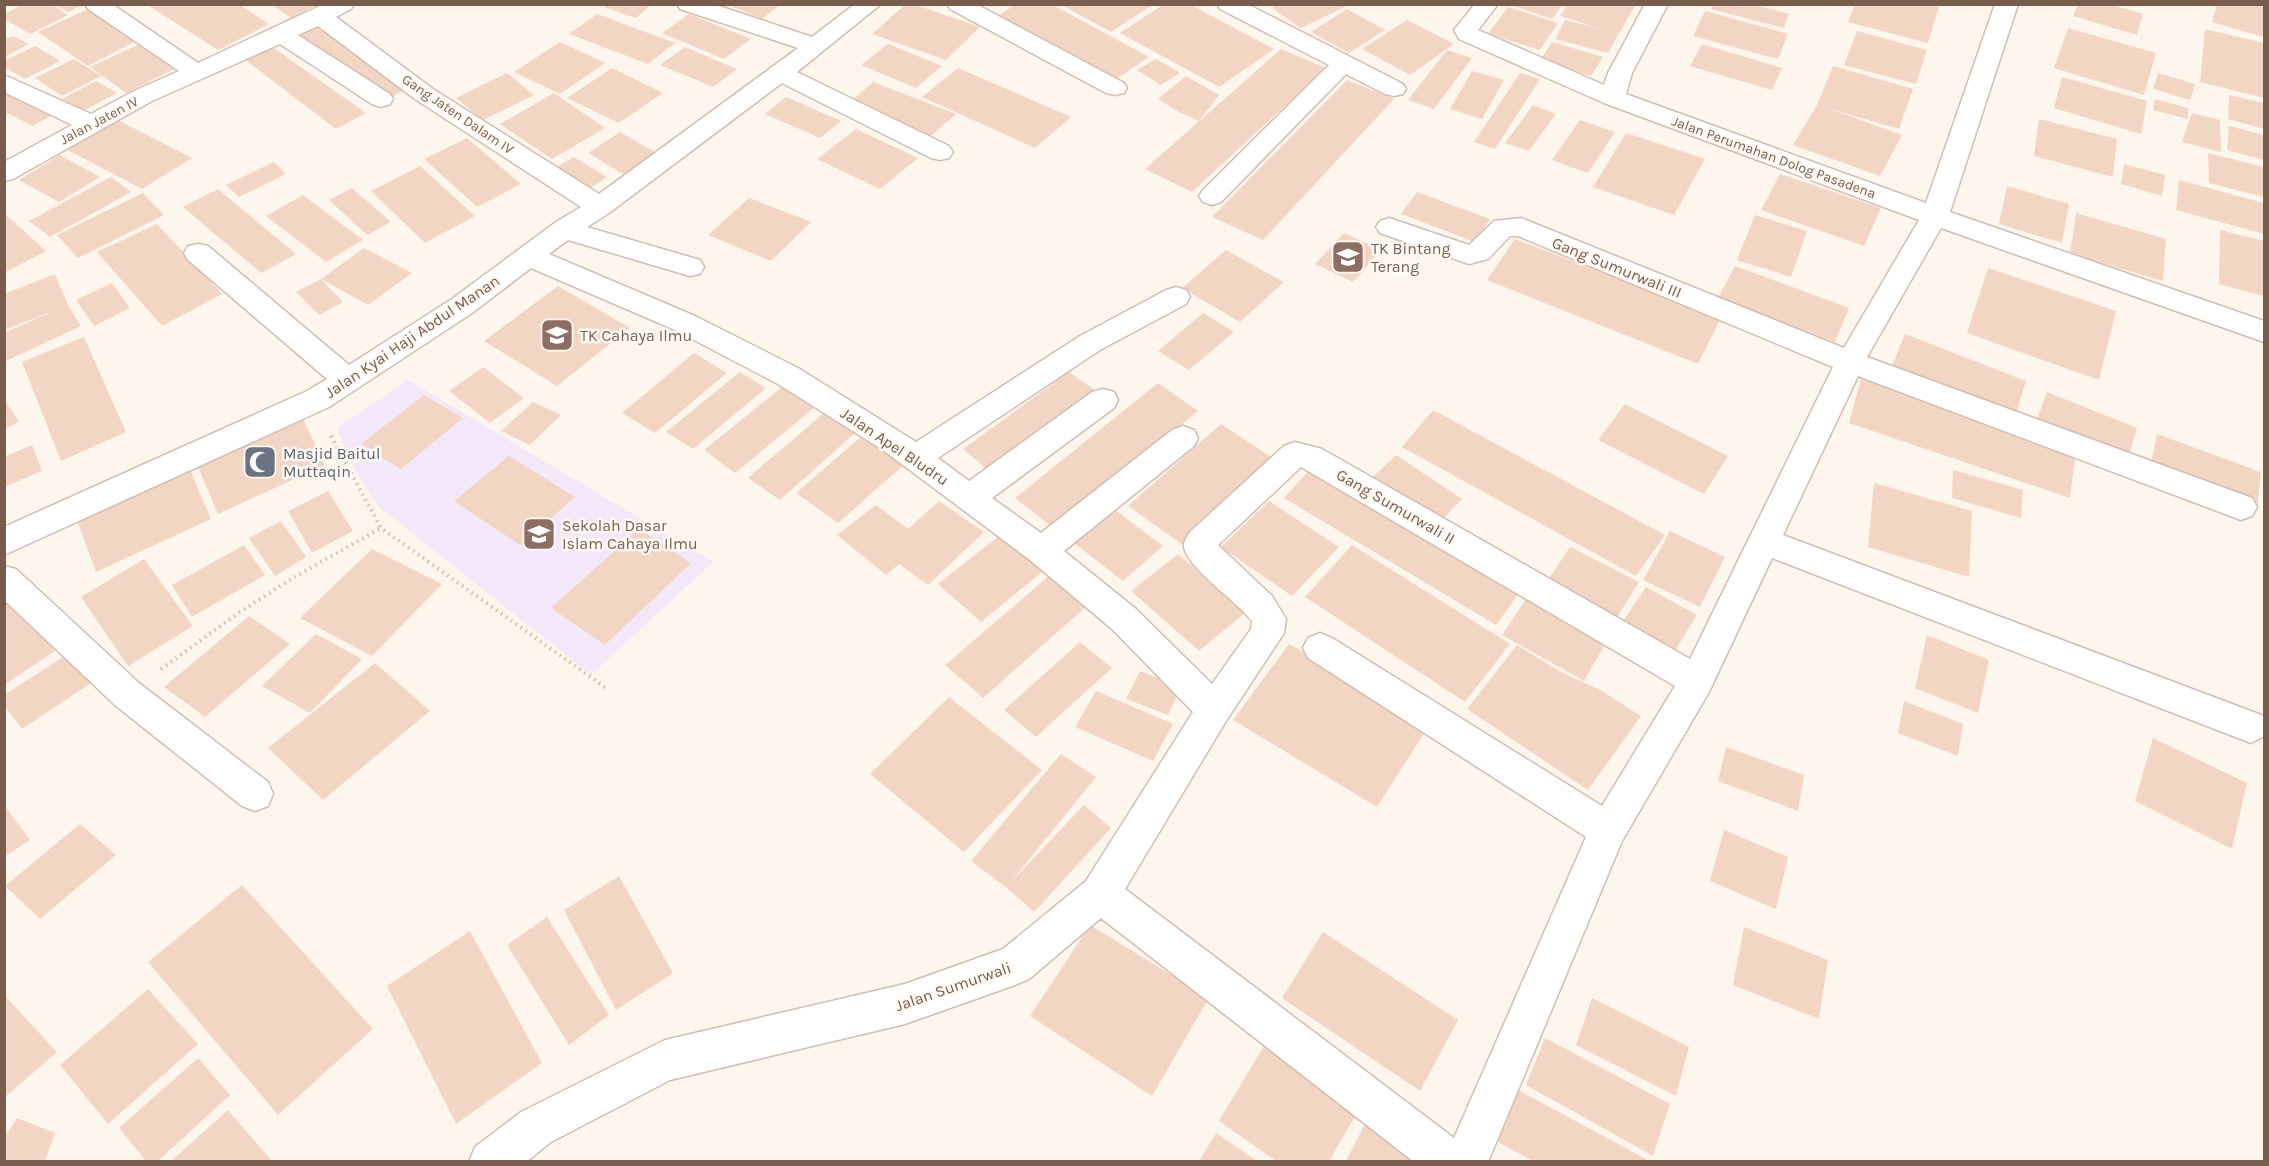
<svg xmlns="http://www.w3.org/2000/svg" width="2269" height="1166" font-family="Karla,sans-serif">
<style>
.education{fill:#f3e8fa}
.building{fill:#f3d5c3}
.lines{fill:none;stroke-linecap:round;stroke-linejoin:round}
.minor-casing{stroke:#d1beb0;stroke-width:3}
.path{stroke:#d9b8a5;stroke-width:4;stroke-dasharray:1.5 4.5;stroke-linecap:butt}
.minor{fill:#fff;fill-rule:evenodd}
.labels{text-anchor:middle;stroke-width:5;stroke-linejoin:round;paint-order:stroke}
.far-street-label{font-size:14px;fill:#7a5c4d;stroke:#fffaf3}
.education-label{font-size:16px;fill:#785e54;stroke:#fffaf3;text-anchor:start}
.street-label{font-size:16px;fill:#7a5c4d;stroke:#fffaf3}
.worship-label{font-size:16px;fill:#5b616d;stroke:#fffaf3;text-anchor:start}
</style>
<rect width="100%" height="100%" fill="#fdf6ec"/>
<path class="education" d="M408 380 713 562 591 675 378 506 351 463 337 428Z"/>
<path class="building" d="M24 4H51L68 15 30 34 4 19V14Z
M54 4H85L68 12Z
M146 4H238L269 24 218 50Z
M271 4H319L291 18Z
M607 4H652L636 18 604 7Z
M726 4H781L762 19Z
M906 4H913L980 27 946 60 872 34Z
M1016 4H1051L1149 57 1112 82 995 18Z
M1060 4H1154L1111 32Z
M1164 4H1189L1274 49 1219 87 1120 33Z
M1280 4H1351L1301 28 1272 8Z
M1508 4H1563L1552 19Z
M1568 4H1636L1608 53 1555 39 1565 20 1601 29 1560 16Z
M1714 4H1752L1789 14 1784 28 1711 9Z
M1855 4H1929L1939 7 1928 43 1848 22Z
M2078 4H2109L2143 14 2137 35 2073 16Z
M2217 4H2254L2264 8V37L2212 22Z
M1508 7 1558 23 1540 50 1488 34Z
M1347 9 1385 30 1349 53 1311 32Z
M86 10 107 19 138 40 88 66 38 32Z
M1705 11 1788 34 1778 59 1693 36Z
M597 14 675 43 648 64 569 34Z
M689 14 751 39 724 59 662 33Z
M1407 20 1454 44 1410 75 1362 49Z
M316 27 410 87 390 98 297 37Z
M2068 28 2156 53 2144 95 2054 68Z
M2205 29 2264 43V98L2200 82Z
M1857 31 1927 50 1916 84 1844 65Z
M13 36 29 44 4 57V40Z
M560 42 605 63 560 94 514 72Z
M1552 42 1603 57 1591 76 1540 60Z
M142 43 180 66 126 93 90 67Z
M888 44 942 66 916 88 861 65Z
M1702 44 1782 68 1772 90 1690 66Z
M35 46 60 61 25 79 4 67V61Z
M271 46 366 113 336 129 243 58Z
M685 47 737 69 713 87 660 65Z
M1281 49 1326 68 1192 192 1145 169Z
M1447 50 1472 58 1434 109 1408 100Z
M74 59 101 76 62 96 35 78Z
M1156 59 1180 73 1161 85 1137 70Z
M1833 66 1913 89 1899 129 1827 108 1902 135 1880 176 1793 145 1817 105Z
M612 68 663 93 619 123 567 98Z
M958 68 1071 117 1035 148 922 97Z
M1472 71 1504 80 1482 119 1450 109Z
M507 73 534 95 483 120 456 98Z
M1520 73 1540 79 1495 149 1474 142Z
M2158 73 2195 84 2190 100 2153 89Z
M1186 76 1219 95 1199 121 1177 111 1158 99Z
M2062 77 2147 101 2141 134 2054 108Z
M1347 80 1394 99 1263 240 1212 217Z
M96 81 117 93 81 112 62 99Z
M873 82 956 114 930 137 847 105Z
M5 89 59 111 33 126 5 112Z
M554 93 605 128 552 159 500 124Z
M2229 95 2264 103V129L2228 119Z
M786 97 841 121 820 138 765 114Z
M2155 99 2188 108V119L2153 110Z
M1533 105 1556 114 1529 151 1505 143Z
M2192 113 2220 120 2221 152 2182 142Z
M112 117 192 158 142 189 62 147Z
M2039 119 2117 139 2113 177 2034 156Z
M1580 120 1615 132 1588 173 1552 160Z
M2229 126 2264 135V160L2227 150Z
M856 129 918 158 880 189 817 159Z
M620 132 656 153 623 174 588 153Z
M1626 133 1705 159 1674 215 1593 187Z
M467 138 521 184 477 207 424 159Z
M2208 153 2264 167V197L2209 183Z
M60 155 100 177 59 202 19 180Z
M574 157 607 177 586 191 553 169Z
M274 162 286 174 239 197 226 185Z
M2124 164 2165 175 2162 196 2121 184Z
M420 166 475 216 425 243 371 191Z
M1780 174 1881 208 1864 246 1761 210Z
M111 177 131 192 50 237 29 221Z
M2179 180 2264 203V234L2176 210Z
M2007 186 2069 204 2062 243 1999 224Z
M352 188 391 222 367 235 329 200Z
M218 189 296 254 261 273 183 207Z
M1417 192 1490 219 1475 242 1401 214Z
M143 193 164 215 78 258 57 235Z
M303 195 363 240 326 262 266 216Z
M749 198 811 222 771 261 708 235Z
M4 213 46 251 4 273Z
M2076 213 2166 239 2163 281 2070 254Z
M1755 215 1807 231 1791 277 1737 260Z
M157 224 222 294 162 326 97 252Z
M2220 230 2264 241V296L2219 284Z
M1344 233 1381 250 1353 282 1315 264Z
M1515 239 1721 318 1698 364 1487 280Z
M364 248 412 273 368 305 321 279Z
M1226 250 1284 282 1240 322 1182 288Z
M1735 266 1849 308 1835 342 1718 298Z
M1988 268 2116 311 2099 380 1967 333Z
M55 274 68 305 81 326 4 362V333L56 310 4 330V294Z
M321 279 343 302 319 315 296 292Z
M112 283 130 308 94 326 76 300Z
M558 286 630 328 557 386 484 341Z
M1203 313 1234 332 1189 370 1158 351Z
M1905 334 2026 381 2016 414 1892 366Z
M84 337 126 432 61 461 22 362Z
M694 353 727 373 655 433 622 413Z
M483 367 524 398 490 423 449 391Z
M740 372 766 388 693 449 666 432Z
M1069 372 1102 395 995 476 963 449Z
M1861 379 2076 449 2070 498 1849 423Z
M1158 383 1198 411 1055 529 1015 498Z
M782 387 814 408 735 473 704 450Z
M2047 392 2137 428 2128 459 2036 422Z
M424 395 463 418 401 469 361 444Z
M533 402 561 415 530 445 501 431Z
M7 403 19 422 4 429V404Z
M1625 404 1728 456 1704 494 1598 440Z
M1433 410 1665 535 1636 576 1402 447Z
M300 413 325 465 218 514 195 460Z
M824 413 855 433 780 500 748 478Z
M1221 424 1274 459 1183 545 1128 506Z
M2157 434 2261 472 2257 508 2150 469Z
M862 436 905 464 838 523 796 493Z
M32 445 42 471 4 487V457Z
M1396 455 1462 499 1438 524 1371 479Z
M509 456 575 497 520 545 454 501Z
M187 463 211 519 96 572 75 514Z
M1310 469 1520 592 1496 625 1284 498Z
M1953 470 2023 490 2021 518 1952 498Z
M1874 483 1972 511 1969 577 1868 547Z
M328 491 353 531 312 553 288 511Z
M939 501 984 532 928 585 899 564 886 575 837 535 876 505 908 529Z
M1269 501 1339 547 1292 596 1221 547Z
M1114 509 1163 546 1123 581 1074 543Z
M281 521 306 557 275 576 249 538Z
M639 529 691 563 605 645 551 608Z
M1670 531 1725 557 1700 607 1643 580Z
M1004 532 1047 568 981 622 938 584Z
M244 545 265 575 192 617 172 585Z
M1352 545 1510 644 1465 702 1305 597Z
M1570 547 1639 582 1614 622 1544 586Z
M372 549 442 584 372 656 300 618Z
M1178 554 1246 612 1199 651 1131 591Z
M144 559 193 626 128 666 81 597Z
M1050 575 1088 605 983 698 945 665Z
M1646 587 1697 615 1669 660 1617 630Z
M4 592 55 651 4 685Z
M1526 599 1606 643 1584 681 1502 635Z
M249 616 290 644 205 717 164 687Z
M316 634 362 659 310 713 262 686Z
M1927 635 1989 660 1978 713 1915 688Z
M1080 642 1112 668 1036 737 1004 710Z
M1289 644 1430 724 1377 807 1233 720Z
M1517 645 1559 671 1602 691 1641 716 1588 790 1467 709Z
M71 652 94 681 22 729 4 705V695Z
M375 663 430 711 323 800 268 748Z
M1140 671 1181 687 1168 715 1126 699Z
M1096 691 1173 724 1153 761 1075 727Z
M949 697 1042 770 964 852 870 774Z
M1904 701 1963 724 1958 756 1898 733Z
M2153 738 2247 783 2232 849 2135 801Z
M1726 747 1804 775 1798 811 1718 781Z
M1061 754 1096 777 1010 883 1084 805 1111 828 1034 912 1007 888 971 861Z
M4 805 30 840 4 857Z
M80 824 116 855 40 919 5 886Z
M1724 830 1788 857 1776 909 1710 881Z
M619 876 673 973 616 1010 564 910Z
M242 885 373 1029 278 1115 148 962Z
M547 917 609 1015 569 1045 507 945Z
M1090 925 1209 998 1152 1096 1030 1016Z
M1744 927 1828 960 1819 1019 1733 985Z
M470 931 542 1063 456 1124 387 986Z
M1323 932 1458 1020 1420 1091 1282 998Z
M148 989 198 1044 108 1124 60 1065Z
M4 995 57 1052 4 1098Z
M1592 998 1689 1047 1676 1096 1576 1045Z
M1545 1038 1670 1104 1653 1156 1526 1085Z
M1267 1041 1361 1106 1329 1161H1276L1219 1121Z
M198 1058 230 1095 158 1161H146L119 1128Z
M1518 1090 1646 1159 1645 1161H1533L1498 1142Z
M228 1110 272 1161H171Z
M17 1118 55 1133 45 1161H4V1138Z
M1368 1118 1421 1161H1346Z
M1216 1133 1257 1161H1199Z"/>
<g class="lines">
<g class="minor-casing">
<path id="minor" d="M85 4H112L198 63 324 4H354L351 9 336 17 433 89 599 194 798 48 680 9 677 4H713L812 37 855 4H881L797 72 949 146 953 152 949 158 940 160 931 158 782 83 609 213 587 227 700 260 704 267 700 274 690 276 568 240 549 254 695 316 798 368 916 442 1080 336 1166 290 1176 287 1186 290 1190 297 1186 304 1100 350 938 458 969 481 1092 392 1103 389 1114 392 1118 400 1114 408 992 498 1041 533 1172 430 1183 426 1194 430 1198 438 1194 446 1064 551 1136 609 1212 684 1251 629 1252 621C1239 603 1183 565 1184 545 1184 540 1188 536 1190 532L1284 446 1295 442 1322 449 1690 659 1833 367 1518 236H1510L1488 259 1469 264 1380 233 1376 227 1380 221 1389 218 1469 245 1494 221 1521 218 1844 348 1919 220 1604 103 1459 39 1454 30 1475 4H1498L1478 30 1604 85 1608 73 1645 4H1668L1632 73 1626 94 1926 203 1995 4H2018L1950 212 2264 321V342L1941 228 1867 357 2252 498 2257 507 2252 516 2241 520 1858 376 1783 535 2264 716V736L2251 743 1772 558 1709 692 1622 841 1488 1162H1414L1101 918 1029 979 1015 985 905 1024 670 1080 551 1142 526 1162H469L475 1147 521 1112 665 1040 905 984 1003 949 1086 881 1193 712 1112 629 1030 560 883 450 778 384 675 330 531 268 472 313 329 407 4 555V527L307 391 327 379 188 260 184 253 188 246 198 244 208 246 349 365 452 299 556 222 581 207 415 99 318 26 298 35 390 94 393 99 390 104 381 107 372 104 280 44 152 101 13 179 4 181V162L72 125 4 92V75L91 114 134 91 179 71 88 9ZM1301 467 1675 686 1602 806 1332 638 1320 633 1308 638 1303 648 1308 658 1586 837 1454 1138 1125 889 1226 721 1284 633 1286 619 1272 596 1218 545Z
M947 4H976L1124 83 1127 88 1124 93 1115 95 1106 93 950 9Z
M1217 4H1247L1403 84 1406 89 1403 94 1394 96 1385 94 1346 74 1221 202 1212 205 1203 202 1199 196 1203 190 1329 65 1220 9Z
M4 566 16 569 139 683 268 782 273 794 268 806 255 811 242 806 115 705 4 600Z"/>
</g>
<path class="path" d="M331 436 381 528 606 688
M161 669 237 614 291 579 381 528"/>
<use href="#minor" class="minor"/>
</g>
<defs>
<g id="school-square" transform="scale(1.725)"><rect x="-9" y="-9" width="18" height="18" rx="4" fill="#8d6e63" stroke="#fffaf3"/><path d="M0-5L7-2L0 1L-7-2ZM-4 1L0 2.5L4 1V4Q0 6-4 4Z" fill="#fff"/></g>
<g id="mosque-square" transform="scale(1.725)"><rect x="-9" y="-9" width="18" height="18" rx="4" fill="#6b7280" stroke="#fffaf3"/><path d="M3.5-4.9A6 6 0 1 0 3.5 4.9A5 5 0 1 1 3.5-4.9Z" fill="#fff"/></g>
</defs>
<g fill-rule="evenodd">
<use href="#school-square" x="1348" y="257"/>
<use href="#school-square" x="557" y="335"/>
<use href="#mosque-square" x="260" y="462"/>
<use href="#school-square" x="539" y="534"/>
</g>
<g class="labels">
<g class="far-street-label">
<text transform="translate(458 114) rotate(34)" y="5">Gang Jaten Dalam IV</text>
<text transform="translate(99 120) rotate(-28)" y="5">Jalan Jaten IV</text>
<text transform="translate(1774 157) rotate(20)" y="5">Jalan Perumahan Dolog Pasadena</text>
</g>
<g class="education-label">
<text x="1371" y="254">TK Bintang<tspan x="1371" dy="18">Terang</tspan></text>
<text x="580" y="341">TK Cahaya Ilmu</text>
<text x="562" y="531">Sekolah Dasar<tspan x="562" dy="18">Islam Cahaya Ilmu</tspan></text>
</g>
<g class="street-label">
<text transform="translate(1617 267) rotate(22)" y="6">Gang Sumurwali III</text>
<text transform="translate(412 336) rotate(-34)" y="6">Jalan Kyai Haji Abdul Manan</text>
<text transform="translate(895 446) rotate(34)" y="6">Jalan Apel Bludru</text>
<text transform="translate(1396 506) rotate(30)" y="6">Gang Sumurwali II</text>
<text transform="translate(953 986) rotate(-19)" y="6">Jalan Sumurwali</text>
</g>
<g class="worship-label">
<text x="283" y="459">Masjid Baitul<tspan x="283" dy="18">Muttaqin</tspan></text>
</g>
</g>
<rect width="2269" height="1166" fill="none" stroke="#7a5c4d" stroke-width="12"/>
</svg>
